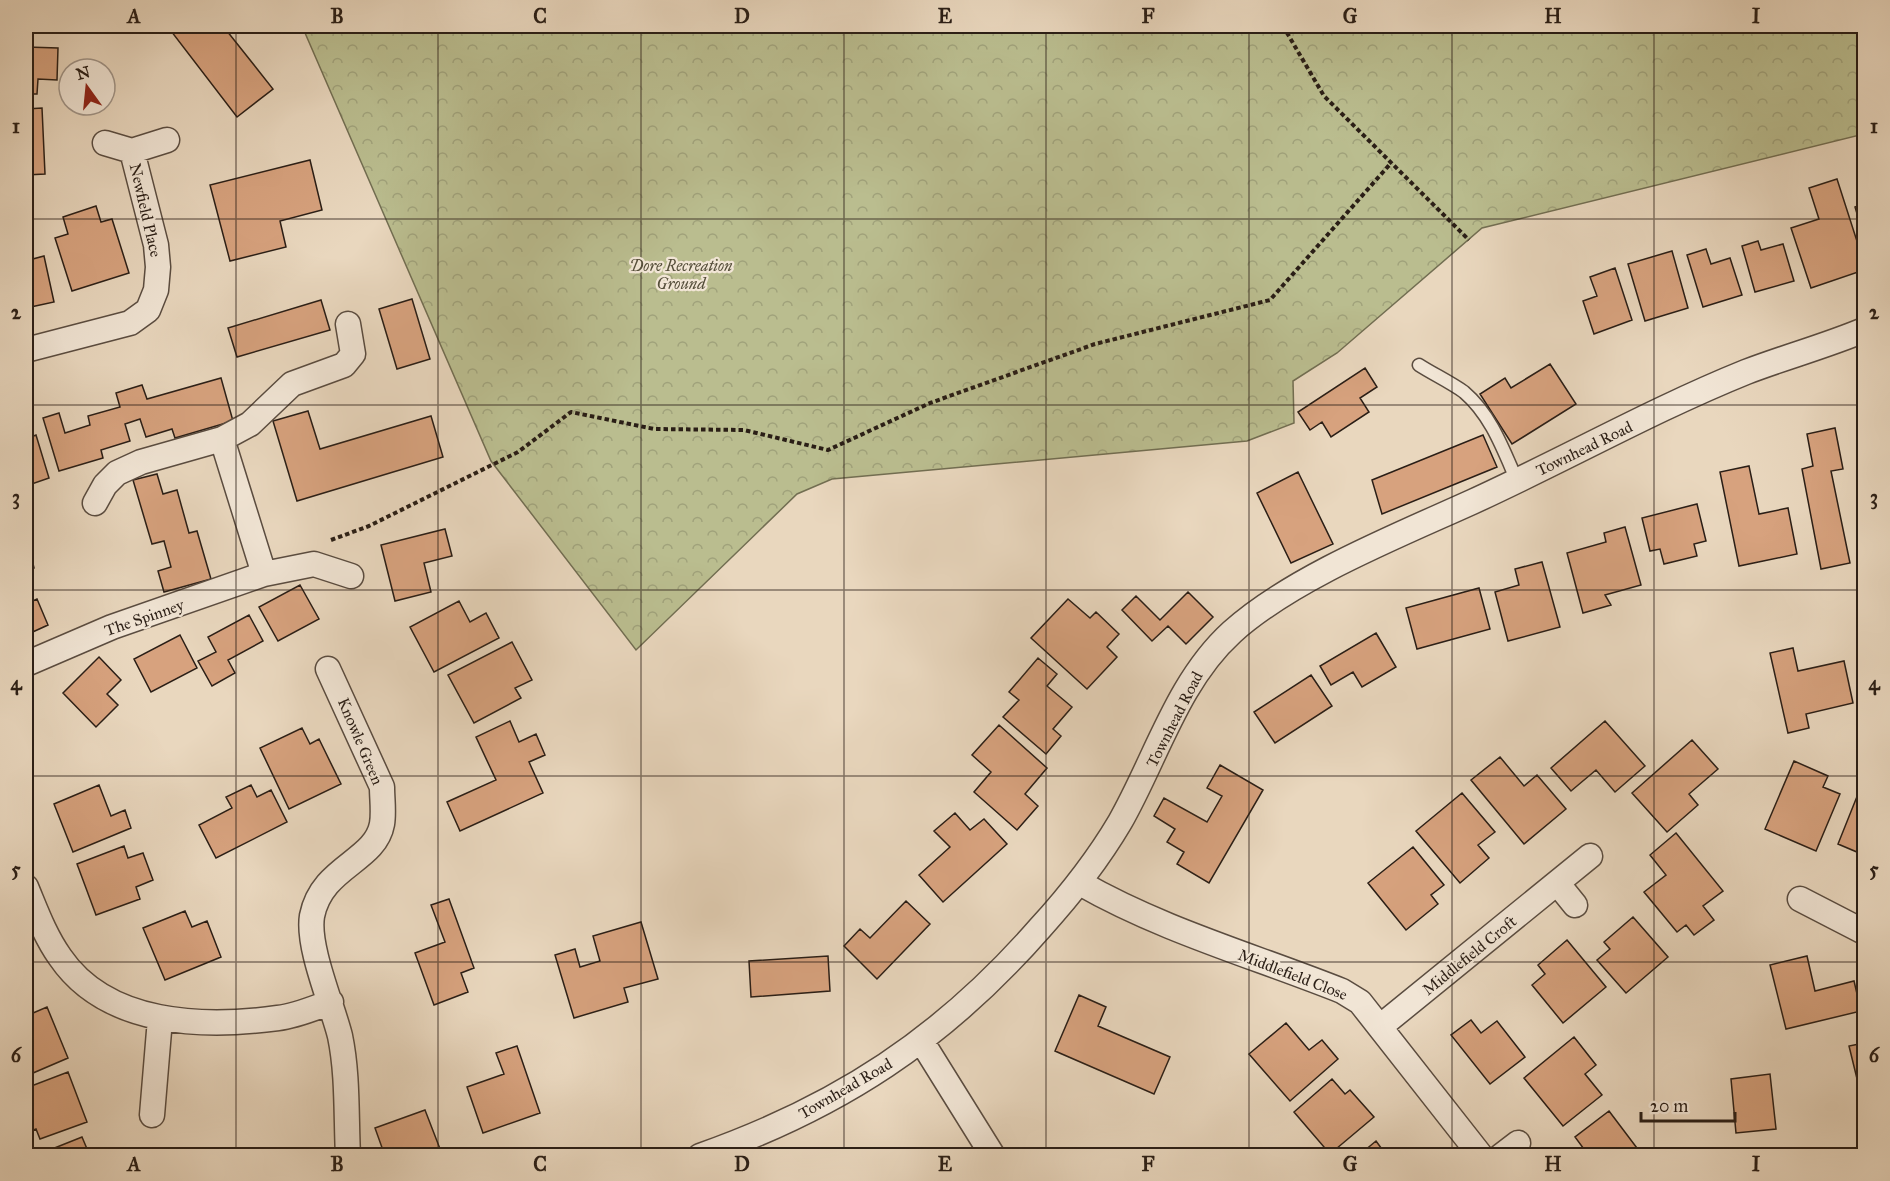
<svg xmlns="http://www.w3.org/2000/svg" width="1890" height="1181" font-family="'IM FELL Great Primer',serif">
<style>
.park{fill:url(#park-crowns);stroke:#726e52;stroke-width:1.5}
.building{fill:#d7a27e;stroke:#2a1e16;stroke-width:1.5}
.lines{fill:none;stroke-linecap:round;stroke-linejoin:round}
.lane-casing{stroke:#5a4c40;stroke-width:15}
.street-casing{stroke:#5a4c40;stroke-width:27}
.path{stroke:#2a1e16;stroke-width:4;stroke-dasharray:4.5 3;stroke-linecap:butt}
.lane{stroke:#f1e5d5;stroke-width:12}
.street{stroke:#f1e5d5;stroke-width:24}
.grid{fill:none;stroke:#2a1e16;stroke-width:1.5;stroke-opacity:0.55}
.labels{text-anchor:middle;stroke-width:4.5;stroke-linejoin:round;paint-order:stroke}
.street-label{font-size:16px;fill:#2a1e16;stroke:#f1e5d5}
.park-label{font-size:16px;font-style:italic;fill:#554e3a;stroke:#f1e5d5}
.neatline{fill:none;stroke:#2a1e16;stroke-width:2}
.grid-label{font-size:20px;text-anchor:middle;font-weight:bold;fill:#2a1e16}
</style>
<defs>
<pattern id="park-crowns" width="20" height="18" patternUnits="userSpaceOnUse" patternTransform="scale(1.5)"><rect width="20" height="18" fill="#babd8f"/><path d="M2 6a3 3 0 1 1 6 0M12 15a3 3 0 1 1 6 0" fill="none" stroke="#a0a27b"/></pattern>
</defs>
<rect width="100%" height="100%" fill="#e9d7be"/>
<filter id="stains"><feTurbulence type="fractalNoise" baseFrequency=".00333" numOctaves="4"/><feColorMatrix values="0 0 0 0 .2 0 0 0 0 .09 0 0 0 0 .02 0 0 0 .5 -.17"/></filter>
<radialGradient id="worn" r=".72"><stop offset=".6" stop-color="#630" stop-opacity="0"/><stop offset="1" stop-color="#630" stop-opacity=".3"/></radialGradient>
<path class="park" d="M302 26H1864V134L1482 228 1337 353 1293 381 1294 423 1247 441 832 479 797 494 636 650 491 461Z"/>
<path class="building" d="M178 26H223L273 89 237 117 171 31Z
M26 47 58 48 57 80 38 79 37 94H26Z
M42 108 45 174 26 175V109Z
M310 160 322 210 280 221 286 247 230 261 210 185Z
M1837 179 1864 263V270L1811 288 1791 228 1819 219 1809 188Z
M1864 204V237L1855 207Z
M96 206 101 222 112 219 129 273 72 291 55 238 68 234 63 217Z
M1758 241 1761 250 1783 244 1794 281 1755 292 1742 246Z
M26 244 29 260 44 256 54 302 26 308Z
M1706 249 1711 264 1730 258 1742 295 1703 307 1687 255Z
M1672 251 1688 308 1645 321 1628 264Z
M1615 268 1632 320 1594 334 1583 301 1597 296 1590 277Z
M412 299 430 359 397 369 379 309Z
M321 300 330 330 237 357 228 328Z
M1550 364 1576 404 1512 444 1480 394 1505 378 1511 388Z
M1365 368 1377 387 1360 398 1369 412 1331 437 1322 422 1310 430 1298 412Z
M221 378 233 421 175 438 172 429 146 437 140 419 125 424 130 441 101 450 103 458 59 471 43 418 59 413 65 433 90 425 88 416 120 407 116 393 142 385 147 399Z
M308 411 320 449 431 416 443 457 297 501 273 421Z
M1835 428 1843 469 1831 471 1850 563 1821 569 1802 469 1813 466 1807 434Z
M36 435 49 478 26 486V439Z
M1483 435 1497 467 1382 514 1372 480Z
M1749 466 1759 514 1788 508 1797 554 1739 566 1720 472Z
M1298 472 1333 544 1291 563 1257 493Z
M157 474 163 494 177 490 189 533 197 531 211 579 164 592 158 571 171 567 164 541 152 544 133 480Z
M1697 504 1706 541 1694 544 1697 556 1664 564 1660 549 1650 551 1642 518Z
M1625 527 1641 585 1605 595 1611 605 1583 613 1567 553 1606 542 1604 533Z
M445 529 452 556 424 563 431 592 395 601 381 545Z
M26 535 34 568 26 570Z
M1542 562 1560 627 1508 641 1495 592 1519 585 1515 569Z
M300 585 319 619 278 641 259 607Z
M1479 588 1490 629 1417 649 1406 608Z
M1188 592 1213 617 1186 644 1168 626 1152 641 1122 610 1136 596 1160 620Z
M37 599 48 625 26 635V604Z
M1068 599 1090 618 1096 612 1119 634 1107 647 1117 657 1087 689 1031 638Z
M459 601 470 622 486 613 499 638 434 672 410 627Z
M249 615 263 641 228 660 235 673 212 686 198 661 216 652 208 637Z
M1376 633 1396 667 1362 687 1353 672 1331 685 1320 666Z
M180 635 197 668 151 692 134 659Z
M512 642 532 680 515 688 521 698 474 723 448 675Z
M1793 648 1798 671 1844 661 1853 703 1806 714 1809 728 1788 733 1770 653Z
M99 657 121 680 107 694 118 705 96 727 63 693Z
M1038 658 1057 674 1047 686 1072 707 1053 729 1061 736 1046 754 1003 717 1019 700 1009 692Z
M1311 675 1332 706 1275 743 1254 712Z
M510 721 519 742 536 734 545 755 529 762 543 793 460 831 447 802 496 780 476 737Z
M1605 721 1645 766 1615 792 1596 770 1571 791 1551 768Z
M999 725 1047 768 1025 794 1038 806 1017 830 974 792 991 772 972 755Z
M302 728 310 744 319 739 341 784 289 809 260 748Z
M1692 740 1718 769 1689 794 1698 805 1667 832 1632 793Z
M1500 757 1524 786 1537 775 1566 809 1524 844 1471 780Z
M1794 761 1828 776 1823 787 1840 794 1816 851 1765 829Z
M1220 765 1263 790 1209 883 1177 864 1184 852 1167 842 1175 829 1154 816 1164 798 1207 822 1222 796 1207 788Z
M1864 779V855L1838 844Z
M99 785 111 816 125 810 131 828 73 852 54 804Z
M251 785 257 797 271 790 287 822 216 858 199 825 232 808 226 797Z
M1462 793 1495 832 1478 845 1489 858 1460 883 1416 831Z
M955 813 970 830 984 819 1007 844 943 902 919 875 950 847 934 831Z
M1676 833 1723 891 1703 906 1714 920 1694 935 1686 925 1677 932 1644 892 1666 875 1650 855Z
M124 846 128 858 143 853 153 880 136 887 140 899 96 915 77 864Z
M1413 847 1444 885 1431 895 1438 904 1406 930 1368 883Z
M449 899 474 968 461 973 468 992 434 1005 415 953 445 942 431 905Z
M906 901 930 924 877 979 844 946 860 929 870 938Z
M185 911 192 927 207 921 221 957 165 980 143 928Z
M1633 917 1668 957 1626 993 1597 960 1610 949 1604 942Z
M641 922 658 979 624 988 628 1002 574 1018 555 955 575 949 580 967 600 961 593 936Z
M1567 940 1606 987 1563 1023 1532 985 1545 974 1538 965Z
M828 956 830 991 751 997 749 961Z
M1807 956 1815 991 1854 981 1861 1011 1786 1029 1770 965Z
M1079 995 1106 1007 1098 1026 1170 1057 1154 1094 1055 1051Z
M47 1007 68 1058 26 1076V1016Z
M1471 1020 1481 1033 1497 1021 1525 1057 1490 1084 1451 1035Z
M1286 1023 1309 1050 1322 1040 1338 1059 1290 1101 1249 1054Z
M1574 1037 1596 1065 1585 1074 1602 1095 1563 1126 1524 1078Z
M1864 1043V1090L1860 1091 1849 1046Z
M517 1046 540 1113 483 1133 467 1087 504 1074 496 1053Z
M68 1072 87 1122 40 1139 36 1129 26 1133V1088Z
M1770 1074 1776 1129 1736 1133 1731 1079Z
M1332 1079 1345 1094 1350 1090 1374 1117 1330 1154 1294 1112Z
M425 1110 442 1154 385 1156 375 1128Z
M1609 1111 1643 1156H1589L1575 1137Z
M82 1137 90 1156H43L42 1153Z
M1376 1141 1387 1156H1358Z"/>
<g class="lines">
<g class="lane-casing">
<path id="lane" d="M1419 365C1433 374 1450 382 1464 392 1491 415 1503 449 1517 481"/>
</g>
<g class="street-casing">
<path id="street" d="M132 151 167 140
M26 350 130 323 148 310 156 290 158 267 156 245 132 151 105 143
M222 439 264 574
M95 503 105 485 117 473 141 462 222 439 250 424 292 384 344 365 353 354 348 324
M26 664 112 627 264 574 314 564 351 576
M328 669 382 787C382 799 384 812 382 824 375 862 322 866 312 916 307 947 332 1004 340 1036 348 1074 346 1117 348 1156
M1080 883C1162 930 1254 956 1342 991L1360 1002 1481 1156
M1558 884 1575 905
M26 887C36 911 45 936 60 957 107 1026 204 1028 278 1018 296 1016 314 1008 331 1002
M1800 899 1864 932
M1381 1026 1590 856
M922 1042 993 1156
M152 1115 160 1019
M700 1156C839 1107 943 1039 1040 928 1070 895 1097 861 1120 822 1156 759 1177 682 1232 632 1292 578 1397 536 1472 502 1564 460 1652 410 1746 372 1785 357 1826 346 1864 330
M1501 1156 1518 1143"/>
</g>
<path class="path" d="M1283 26 1324 96 1469 240
M331 540 369 526 518 452 571 412 654 429 744 430 828 450 930 403 1095 344 1270 300 1391 163"/>
<use href="#lane" class="lane"/>
<use href="#street" class="street"/>
</g>
<path class="grid" d="M236 26V1156M438 26V1156M641 26V1156M844 26V1156M1046 26V1156M1249 26V1156M1452 26V1156M1654 26V1156M26 219H1864M26 405H1864M26 590H1864M26 776H1864M26 962H1864"/>
<g class="labels">
<g class="street-label">
<text transform="translate(146 210) rotate(77)" y="6">Newfield Place</text>
<text transform="translate(1584 448) rotate(-26)" y="6">Townhead Road</text>
<text transform="translate(144 617) rotate(-19)" y="6">The Spinney</text>
<text transform="translate(1174 719) rotate(-63)" y="6">Townhead Road</text>
<text transform="translate(361 741) rotate(67)" y="6">Knowle Green</text>
<text transform="translate(1469 955) rotate(-39)" y="6">Middlefield Croft</text>
<text transform="translate(1293 974) rotate(21)" y="6">Middlefield Close</text>
<text transform="translate(845 1088) rotate(-30)" y="6">Townhead Road</text>
</g>
<g class="park-label">
<text x="681" y="271">Dore Recreation<tspan x="681" dy="18">Ground</tspan></text>
</g>
</g>
<rect width="1890" height="1181" fill="none" stroke="#e9d7be" stroke-width="66"/>
<g transform="translate(87 87) rotate(345)"><circle r="28" fill="#f1e5d5" stroke="#a19589" stroke-width="1.5"/>
<path d="M0-4.5L10 22L0 15L-10 22Z" fill="#8f2418"/>
<text y="-9" font-size="16" font-weight="bold" text-anchor="middle" fill="#2a1e16">N</text>
</g>
<path d="M1641 1112v9h94v-9" fill="none" stroke="#2a1e16" stroke-width="3"/>
<text x="1650" y="1112" font-size="18" fill="#2a1e16" stroke="#f1e5d5" stroke-width="4.5" paint-order="stroke">20 m</text>
<rect x="33" y="33" width="1824" height="1115" class="neatline"/>
<g class="grid-label">
<text x="134" y="23">A</text>
<text x="337" y="23">B</text>
<text x="540" y="23">C</text>
<text x="742" y="23">D</text>
<text x="945" y="23">E</text>
<text x="1148" y="23">F</text>
<text x="1350" y="23">G</text>
<text x="1553" y="23">H</text>
<text x="1756" y="23">I</text>
<text x="16" y="133">1</text>
<text x="1874" y="133">1</text>
<text x="16" y="319">2</text>
<text x="1874" y="319">2</text>
<text x="16" y="504">3</text>
<text x="1874" y="504">3</text>
<text x="16" y="690">4</text>
<text x="1874" y="690">4</text>
<text x="16" y="876">5</text>
<text x="1874" y="876">5</text>
<text x="16" y="1062">6</text>
<text x="1874" y="1062">6</text>
<text x="134" y="1171">A</text>
<text x="337" y="1171">B</text>
<text x="540" y="1171">C</text>
<text x="742" y="1171">D</text>
<text x="945" y="1171">E</text>
<text x="1148" y="1171">F</text>
<text x="1350" y="1171">G</text>
<text x="1553" y="1171">H</text>
<text x="1756" y="1171">I</text>
</g>
<rect width="100%" height="100%" filter="url(#stains)"/>
<rect width="100%" height="100%" fill="url(#worn)"/>
</svg>
